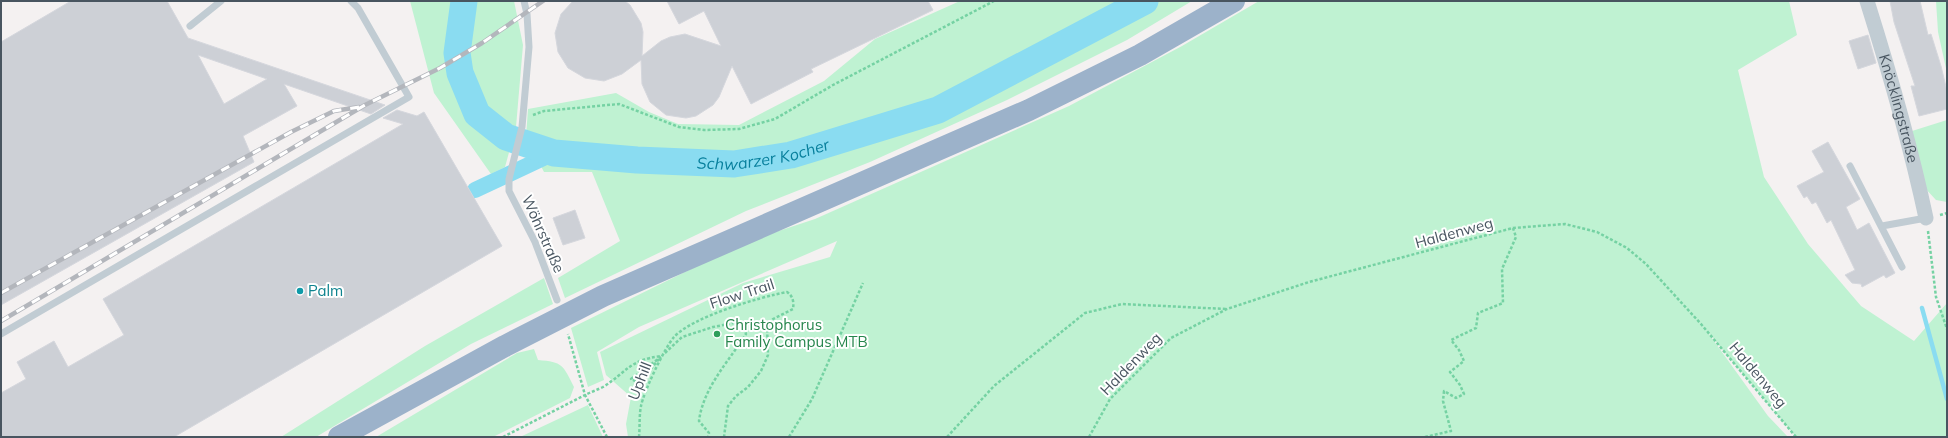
<svg xmlns="http://www.w3.org/2000/svg" width="1948" height="438" font-family="Mulish,sans-serif">
<style>
.green{fill:#bff2d2}
.lines{fill:none;stroke-linecap:round;stroke-linejoin:round}
.stream{stroke:#8adcf1;stroke-width:4.5}
.canal{stroke:#8adcf1;stroke-width:16}
.river{stroke:#8adcf1;stroke-width:27}
.building{fill:#cdd0d6;stroke:#d5d7dd;fill-rule:evenodd}
.path{stroke:#75d2a3;stroke-width:2.5;stroke-dasharray:3 2;stroke-linecap:butt}
.service{stroke:#c1ccd3;stroke-width:7}
.minor{stroke:#c1ccd3;stroke-width:15}
.trunk{stroke:#9cb2ca;stroke-width:22}
.rail-casing{stroke:#b3b6bc;stroke-width:4.5}
.rail{stroke:#fff;stroke-width:3;stroke-dasharray:9;stroke-linecap:butt}
.culture-dot{fill:#0f9aa8;stroke:#fff;stroke-width:1.5}
.leisure-dot{fill:#2e9e5b;stroke:#fff;stroke-width:1.5}
.labels{text-anchor:middle;stroke-width:4;stroke-linejoin:round;paint-order:stroke}
.street-label{font-size:15px;fill:#485560;stroke:#fff}
.culture-label{font-size:15px;fill:#0d838f;stroke:#fff;text-anchor:start}
.leisure-label{font-size:15px;fill:#27864d;stroke:#fff;text-anchor:start}
.water-label{font-size:16px;font-style:italic;fill:#077f9c;stroke:#fff}
</style>
<rect width="100%" height="100%" fill="#f4f1f1"/>
<path class="green" d="M410 1H514L523 45 516 127 505 167 491 174 434 93Z
M960 1H1192L1127 40 1007 100 870 162 746 211 565 298 558 278 620 241 592 172H544L526 137 528 109 616 93 649 112 678 124 739 125 824 81 875 39Z
M1259 1H1789L1797 35 1738 70 1764 177 1808 244 1861 306 1914 341 1947 303V437H1796L1706 330 1768 416 1788 437H628L626 424 631 397 606 375 600 352 743 283 830 257 837 241 639 327 597 352 604 380 588 387 571 328 748 241 815 219 1069 106 1182 46Z
M1936 1H1947V73L1938 32Z
M1947 120V202L1936 200 1924 187 1912 131Z
M544 278 553 304 471 344 316 437H281L425 346Z
M534 349 538 360C563 362 563 365 574 387L570 398 493 437H376L517 353Z
M588 405 603 437H520Z"/>
<g class="lines">
<path class="stream" d="M1922 308 1947 399"/>
<path class="canal" d="M475 190 554 153"/>
<path class="river" id="s1" d="M464 1 457 53 460 73 477 114 506 137 554 153 637 160 734 164 791 155 938 110 1145 1"/>
</g>
<path class="building" d="M71 1H167L188 38 385 105 371 114 284 84 297 106 243 136 254 162 1 305V42ZM198 55 267 79 224 104Z
M573 1H625L630 5 641 23 643 32 642 56 661 41 670 37 685 34 721 46 704 11 679 24 667 1H928L933 10 811 69 813 72 751 104 732 66 719 97 713 105 696 116 686 118 666 115 650 102 642 84 641 60 622 74 604 81 585 78 568 68 558 52 555 33 561 14Z
M1890 1H1920L1928 35 1931 34 1941 66 1947 91V109L1919 116 1911 86H1915L1894 22Z
M1868 35 1876 63 1858 69 1849 41Z
M397 110 417 116 424 112 502 246 174 437H1V393L26 379 17 362 54 341 68 367 124 335 103 299 403 124 383 118Z
M1828 142 1860 199 1846 207 1857 230 1869 223 1895 273 1886 278 1884 275 1862 287 1861 284 1852 283 1845 275 1855 270 1831 220 1827 223 1816 202 1812 204 1807 196 1804 198 1797 186 1824 172 1812 151Z
M575 210 585 238 563 245 553 218Z"/>
<g class="lines">
<path class="path" d="M533 115 544 111 619 104 679 127 704 130 739 129 775 119 833 85 994 1
M1940 215 1947 213
M1928 231 1936 297 1947 329
M665 353 682 337 713 327 739 322 744 327 746 334C729 361 703 388 699 421L709 433 708 437
M659 359 639 383 631 379 661 357
M503 437 585 395 568 334
M607 437 585 395C591 392 597 390 603 387 627 372 629 360 661 356
M639 437C640 427 639 416 641 406 644 391 664 349 674 337 692 317 760 297 787 292 793 296 794 302 793 309L773 319 767 326 768 355 761 371 748 387 736 396 728 406 724 437
M789 437 812 399 863 283
M947 437 994 386 1085 313 1122 304 1226 309
M1089 437 1110 399 1171 338 1227 309 1309 282 1513 228 1565 224 1597 232 1627 248 1646 264 1701 324 1796 437
M1425 437 1451 431 1443 401 1444 391 1456 398 1464 394 1460 385 1450 372 1464 361 1459 350 1451 340 1476 328 1478 313 1503 303 1502 269 1516 237 1513 228"/>
<path class="service" d="M524 1 527 14 529 47 522 127 509 179V191L535 242 557 300
M190 26 221 1
M1850 166 1902 267
M1882 226 1926 218
M1 334 409 97 358 8 351 1"/>
<path class="minor" id="s2" d="M1867 1C1890 74 1910 143 1926 218"/>
<path class="trunk" d="M339 437 505 346 603 296 1029 110 1140 55 1234 1"/>
<g class="rail-casing">
<path id="rail" d="M1 293 291 132 334 111 359 107
M1 321 365 105 440 68 482 43 543 1"/>
</g>
<use href="#rail" class="rail"/>
</g>
<circle class="culture-dot" cx="300" cy="291" r="4"/>
<circle class="leisure-dot" cx="717" cy="334" r="4"/>
<g class="labels">
<g class="street-label">
<text dy="5" stroke="none"><textPath href="#s2" startOffset="112">Knöcklingstraße</textPath></text>
<text transform="translate(1454 233) rotate(-15)" y="5">Haldenweg</text>
<text transform="translate(543 234) rotate(66)" y="5">Wöhrstraße</text>
<text transform="translate(742 294) rotate(-18)" y="5">Flow Trail</text>
<text transform="translate(1131 364) rotate(-46)" y="5">Haldenweg</text>
<text transform="translate(1758 375) rotate(50)" y="5">Haldenweg</text>
<text transform="translate(640 381) rotate(-69)" y="5">Uphill</text>
</g>
<g class="culture-label">
<text x="308" y="296">Palm</text>
</g>
<g class="leisure-label">
<text x="725" y="330">Christophorus<tspan x="725" dy="17">Family Campus MTB</tspan></text>
</g>
<g class="water-label">
<text dy="6" stroke="none"><textPath href="#s1" startOffset="415">Schwarzer Kocher</textPath></text>
</g>
</g>
<rect width="1948" height="438" fill="none" stroke="#485560" stroke-width="4"/>
</svg>
